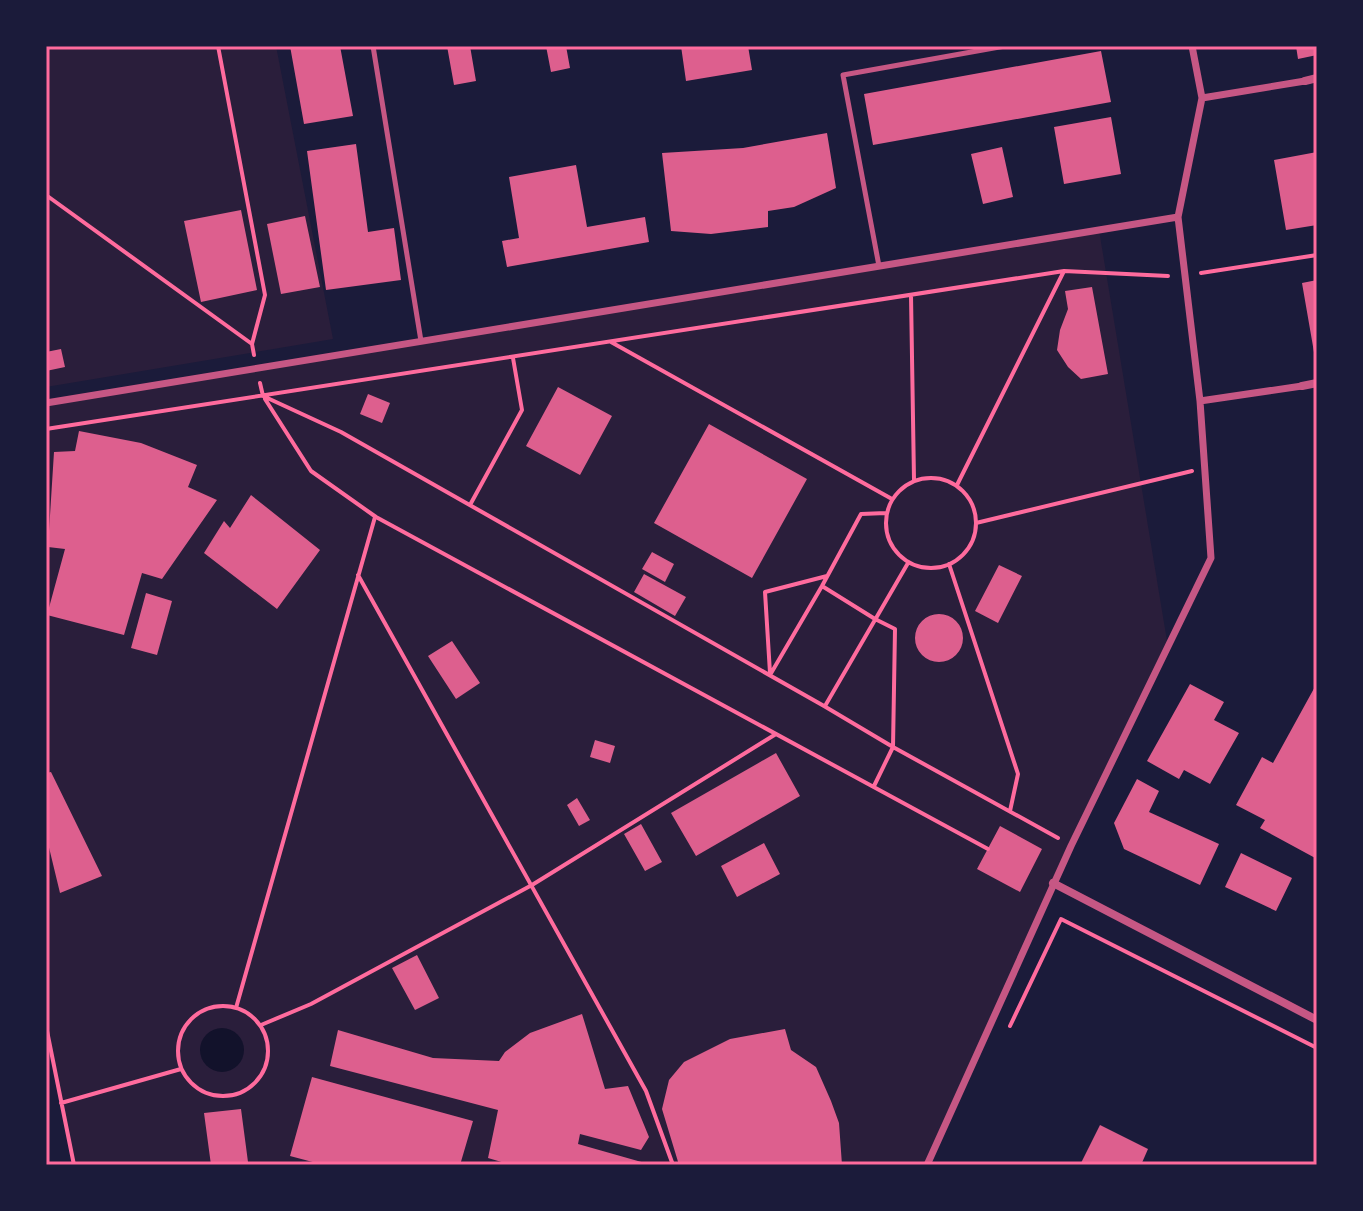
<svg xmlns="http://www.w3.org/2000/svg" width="1363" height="1211" font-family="'IBM Plex Sans',sans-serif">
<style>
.green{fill:#2a1e3b}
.water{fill:#12122b}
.building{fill:#dd5f8e}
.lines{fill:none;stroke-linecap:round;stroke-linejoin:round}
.path{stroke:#ff6b9d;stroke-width:4}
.service{stroke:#c65784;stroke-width:5}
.pedestrian{stroke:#c65784;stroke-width:7}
.minor{stroke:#c65784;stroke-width:8}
.neatline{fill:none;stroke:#ff6b9d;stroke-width:3}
</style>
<rect width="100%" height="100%" fill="#1b1b3a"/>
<path class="green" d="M46 46H276L333 339 46 387Z
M1099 230 1168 647 1071 846 927 1165H74L46 1025V403Z"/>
<path class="water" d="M200 1050a22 22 0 1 1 44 0a22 22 0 1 1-44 0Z"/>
<path class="building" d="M290 46H340L353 116 304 124Z
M447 46H470L476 81 454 85Z
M546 46H566L570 68 551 72Z
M681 46H748L752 70 686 81Z
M1296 46H1317V55L1298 59Z
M1101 51 1111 102 873 145 864 94Z
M1111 117 1121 174 1064 184 1054 127Z
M827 133 836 188 794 207 768 211V227L711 234 671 231 662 153 743 148Z
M356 144 368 232 394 228 401 280 326 290 307 151Z
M1002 147 1013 197 983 204 971 154Z
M1317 152V225L1286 230 1274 160Z
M576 165 587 227 645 217 649 242 507 267 502 241 519 238 509 177Z
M241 210 257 290 201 302 184 221Z
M305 216 320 287 281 294 267 224Z
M1317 280V358H1315L1302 283Z
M1092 287 1108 374 1081 379 1068 367 1057 350 1060 330 1068 309 1065 291Z
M61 349 65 367 46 371V352Z
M558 387 612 416 580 475 526 446Z
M368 394 390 403 382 423 360 414Z
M709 424 807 479 752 578 654 523Z
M79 431 141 443 197 465 188 487 217 500 162 579 142 573 124 635 47 615 65 549 48 547 54 452 75 451Z
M251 495 320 550 277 609 204 553 224 521 230 528Z
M652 552 674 564 665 582 642 569Z
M999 565 1022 576 998 623 975 611Z
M644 574 686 597 675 616 634 592Z
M146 593 172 601 157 655 131 648Z
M915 638a24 24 0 1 1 48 0a24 24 0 1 1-48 0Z
M452 641 480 683 456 699 428 656Z
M1317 683V859L1260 828 1265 820 1236 805 1262 757 1273 763Z
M1190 684 1224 702 1214 720 1239 733 1210 784 1184 770 1179 779 1147 761Z
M595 740 615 746 610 763 590 757Z
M776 753 800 796 696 856 671 813Z
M51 772 102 876 60 893 46 835V773Z
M1137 779 1159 791 1149 812 1219 844 1200 885 1124 849 1114 823Z
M577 798 590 820 579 826 567 805Z
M641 824 662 862 645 871 624 834Z
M1000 826 1042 849 1020 892 977 869Z
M764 843 780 874 737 897 721 866Z
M1241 853 1292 878 1276 911 1225 887Z
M417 955 439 998 415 1010 392 968Z
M582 1014 605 1089 628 1086 649 1137 641 1150 580 1134 578 1144 652 1165H512L488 1158 498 1110 330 1066 338 1030 433 1058 499 1061 505 1052 530 1033Z
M785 1029 791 1050 816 1067 831 1101 839 1123 842 1165H679L662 1109 669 1080 684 1062 730 1039Z
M312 1077 473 1121 460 1165H324L290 1156Z
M241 1109 248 1162 211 1165 204 1113Z
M1100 1125 1148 1149 1141 1165H1080Z"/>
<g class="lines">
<path class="path" d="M218 46 265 295 252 344
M46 195 252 344 254 355
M1201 273 1317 255
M911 295 914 480
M611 342 892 499
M260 383 263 396 341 432 824 706 893 747 1058 838
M265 399 311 471 376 517 988 849
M46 429 1064 271 1168 276
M886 523a45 45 0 1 1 90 0a45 45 0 1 1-90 0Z
M957 485 1064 271
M470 505 522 410 513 358
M976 523 1192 471
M949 564 1018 774 1010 811
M358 575 646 1091 673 1165
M822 586 875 619 895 629 893 747 874 786
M770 673 765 592 827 576
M770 675 822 586 861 514 886 513
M825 706 908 563
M178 1051a45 45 0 1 1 90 0a45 45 0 1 1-90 0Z
M236 1008 375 517
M261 1025 311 1004 532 885 776 734
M46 1026 74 1165
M1010 1026 1061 919 1317 1048
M61 1103 181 1069"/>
<path class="service" d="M373 46 421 341
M879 266 843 75 1005 46"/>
<path class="pedestrian" d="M1202 98 1305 81
M1200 401 1302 386
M46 403 1178 217
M927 1165 1071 846 1211 558 1200 401 1178 217 1202 98 1192 46"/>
<path class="minor" d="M1305 81 1317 78
M1302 386 1317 383
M1053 883 1317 1020"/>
</g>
<rect width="1363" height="1211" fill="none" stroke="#1b1b3a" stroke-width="96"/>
<rect x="48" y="48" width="1267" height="1115" class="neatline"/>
</svg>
